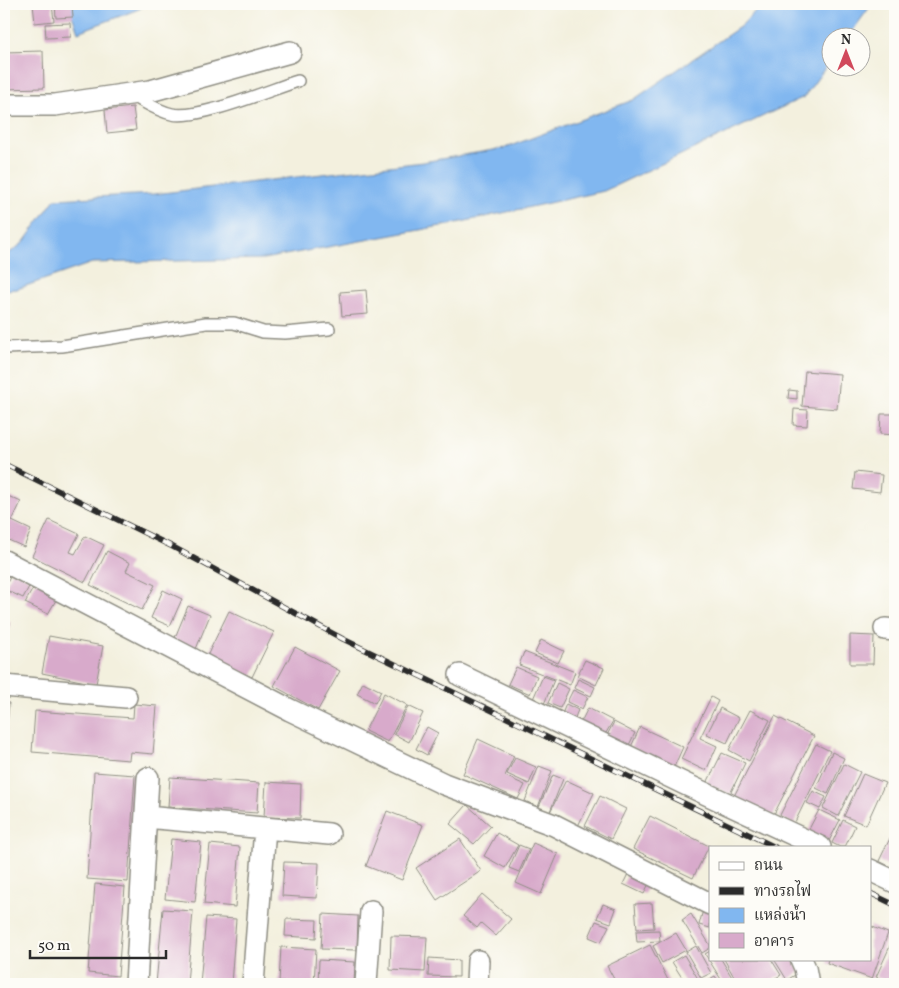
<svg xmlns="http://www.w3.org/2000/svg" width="899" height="988" font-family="Vollkorn,'Noto Serif Thai',serif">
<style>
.water{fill:#81b7f0;stroke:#56718e}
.building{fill:#d8aacb}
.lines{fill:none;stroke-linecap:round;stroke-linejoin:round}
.lane-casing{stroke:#8f8e84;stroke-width:14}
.street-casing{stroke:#8f8e84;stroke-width:24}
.lane{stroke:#fff;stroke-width:11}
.street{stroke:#fff;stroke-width:21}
.rail-casing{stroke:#2b2b2b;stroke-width:5.5}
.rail{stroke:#fdfcf7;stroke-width:4;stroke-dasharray:11;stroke-linecap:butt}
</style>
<rect width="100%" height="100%" fill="#fdfcf7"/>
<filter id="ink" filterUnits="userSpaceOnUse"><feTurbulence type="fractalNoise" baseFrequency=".02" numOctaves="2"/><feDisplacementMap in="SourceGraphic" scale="10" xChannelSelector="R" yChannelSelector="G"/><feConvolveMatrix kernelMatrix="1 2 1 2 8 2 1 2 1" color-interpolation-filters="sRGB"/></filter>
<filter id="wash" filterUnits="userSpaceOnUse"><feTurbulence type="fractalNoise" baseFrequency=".0096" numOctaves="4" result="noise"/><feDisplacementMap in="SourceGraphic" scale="20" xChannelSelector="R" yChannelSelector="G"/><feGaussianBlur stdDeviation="1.12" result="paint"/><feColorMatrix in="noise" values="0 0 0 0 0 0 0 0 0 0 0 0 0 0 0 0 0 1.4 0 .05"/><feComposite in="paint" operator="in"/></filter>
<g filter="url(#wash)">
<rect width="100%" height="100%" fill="#f3f0de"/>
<path class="water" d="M68 4H146L139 9 78 32Z
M762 4H872L848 37 832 38 831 60 804 97 604 191 452 224 263 259 92 263 17 289 4 290V257L23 243 55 199 154 194 423 162 505 148 633 100 741 26Z"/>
<g id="blocks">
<path class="building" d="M33 4H52L54 21 35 23Z
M55 4H72L73 17 56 18Z
M70 23 71 37 46 38 45 24Z
M43 51 44 88 4 89V52Z
M133 107 136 130 107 133 105 110Z
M366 290 368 314 342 316 340 292Z
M805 371 840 374 837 409 802 406Z
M789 390 797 391V399L788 398Z
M794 409 808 410 807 426 793 425Z
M881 414H895V435L880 434Z
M892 467H895V487H891Z
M855 472 882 475 880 492 853 489Z
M8 496 21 502 12 521 31 530 24 547 4 538V506Z
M49 520 79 534 70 552 75 554 85 536 104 545 85 582 32 556Z
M107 551 130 563 126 571 155 585 142 610 90 585Z
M13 571 32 581 23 598 4 589Z
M37 581 60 593 48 614 25 603Z
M163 590 182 599 170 626 151 618Z
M188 606 210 615 196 649 174 640Z
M229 611 274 632 252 677 207 656Z
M4 620 10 622 5 653H4Z
M850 635 874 636 873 664H850Z
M49 636 103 646 96 684 42 673Z
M541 640 564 651 558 663 535 653Z
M295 647 340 671 318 710 274 686Z
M524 652 575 672 570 685 519 665Z
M585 660 604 668 596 685 577 676Z
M516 667 537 676 530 694 508 684Z
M543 676 554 680 544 704 533 699Z
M578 679 595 687 591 696 574 688Z
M363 682 381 691 375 703 357 694Z
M557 683 569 689 560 708 548 703Z
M573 690 588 697 582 709 567 702Z
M384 693 407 705 388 742 365 731Z
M711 697 718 701 700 738 717 746 706 771 681 759Z
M4 702 9 703 5 745H4Z
M134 704 157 706 153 754 130 752 129 760 32 752 35 711 133 718Z
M566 704 578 710 574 720 562 714Z
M408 706 423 713 409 742 394 734Z
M588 708 613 721 603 738 579 726Z
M720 708 739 718 727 743 707 734Z
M750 710 770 720 749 761 729 750Z
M775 716 814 736 773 816 734 796Z
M614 722 635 733 627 749 605 739Z
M427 727 438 733 427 755 416 749Z
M640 727 683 747 674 767 631 747Z
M478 739 514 756 505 776 525 785 518 799 463 774Z
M816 744 830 751 794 824 779 817Z
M832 752 844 758 828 794 816 788Z
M722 753 745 763 730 794 707 783Z
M515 758 536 767 529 784 507 774Z
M844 764 860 772 838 816 823 808Z
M539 766 552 771 538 807 525 801Z
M94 772 135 775 128 882 87 879Z
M863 774 885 783 866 825 844 816Z
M553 775 563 779 549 814 538 809Z
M170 777 259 783 257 813 168 807Z
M566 780 594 793 578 826 550 812Z
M266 782 301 784 300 818 264 817Z
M813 791 826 797 820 809 807 803Z
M600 796 626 809 611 839 585 826Z
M467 805 491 826 474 844 450 824Z
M819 810 840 820 829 841 808 831Z
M387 811 423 825 402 880 366 866Z
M650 816 709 846 693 878 633 849Z
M843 820 855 826 845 847H840L832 843Z
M895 828V869L879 861Z
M497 833 518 845 505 868 484 856Z
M171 839 201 842 195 902 165 899Z
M460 839 481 871 437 900 416 868Z
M533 843 558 854 541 894 516 883Z
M210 844 240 847 235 907 204 904Z
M519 845 529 849 519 872 509 868Z
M284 862 319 863 317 898 282 896Z
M629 872 650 881 644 894 623 884Z
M95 884 125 887 118 976 88 973Z
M482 894 511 919 496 936 481 923 477 928 463 916Z
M652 903 654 928 637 929 635 904Z
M603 904 616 909 611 923 597 918Z
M163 909 193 911 187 984H156Z
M703 910 710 912V928L699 925Z
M323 914 358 916 357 950 321 949Z
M691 914 710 945V948L702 953 682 920Z
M206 917 236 919 231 984H200Z
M286 919 317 920 316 938 285 936Z
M596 921 609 926 601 942 589 937Z
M870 926 888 933 872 979 827 963 828 959H870Z
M659 930 660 941 637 942 636 931Z
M676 933 686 950 662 963 653 946Z
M391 936 427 937 425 972 390 970Z
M891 944 895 946V984L876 977Z
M650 945 670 984H602L614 979 607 966Z
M696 946 711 973 701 978 686 952Z
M281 947 316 949 314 984 279 982Z
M710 951V959H721L733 979 724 984 705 954Z
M684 955 701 984H686L672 962Z
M429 958 459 960V977L428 976Z
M724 959H771L781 975 765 984H738Z
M774 959H793L800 972 787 980Z
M319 960 355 962 354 984H318Z
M715 976 720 984H705L704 982Z"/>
</g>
</g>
<g filter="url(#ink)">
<use href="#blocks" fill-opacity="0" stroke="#8f8e84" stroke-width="1"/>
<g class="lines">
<g class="lane-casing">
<path id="lane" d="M133 96C146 103 158 111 172 114 199 120 269 90 298 81
M4 348 62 346 206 323H234L263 332 285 333 329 329"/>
</g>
<g class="street-casing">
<path id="street" d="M4 105H55L150 91 290 52
M4 561 290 710 444 784 554 825 710 904
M885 629 895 630
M460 675 685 784 820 847
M4 686 126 697
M146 817 329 834
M870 870 895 882
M801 959 805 968 808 984
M136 984 148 778
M253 984 265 828
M366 984 371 911
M477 984 478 961"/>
</g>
<use href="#lane" class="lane"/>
<use href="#street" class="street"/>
<g class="rail-casing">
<path id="rail" d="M4 464 173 547 343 639 775 847
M870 893 895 905"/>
</g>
<use href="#rail" class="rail"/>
</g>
</g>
<rect width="899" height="988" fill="none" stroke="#fdfcf7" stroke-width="20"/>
<rect x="709" y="846" width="162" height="115" fill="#fdfcf7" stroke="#a9a8a5"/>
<rect x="719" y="862" width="25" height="8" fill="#ffffff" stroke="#a9a8a5"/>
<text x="754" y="870" font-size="15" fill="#2b2b2b">ถนน</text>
<rect x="719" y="887" width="25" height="8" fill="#2b2b2b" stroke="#a9a8a5"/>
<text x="754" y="896" font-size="15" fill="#2b2b2b">ทางรถไฟ</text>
<rect x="719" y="908" width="25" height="15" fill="#81b7f0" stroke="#a9a8a5"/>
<text x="754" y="920" font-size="15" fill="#2b2b2b">แหล่งน้ำ</text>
<rect x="719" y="933" width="25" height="15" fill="#d8aacb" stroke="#a9a8a5"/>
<text x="754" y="946" font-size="15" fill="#2b2b2b">อาคาร</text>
<g transform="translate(846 52)"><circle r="24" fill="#fdfcf7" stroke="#a9a8a5"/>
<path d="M0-4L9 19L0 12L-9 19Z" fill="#d1495b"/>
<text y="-8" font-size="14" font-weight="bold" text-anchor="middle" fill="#2b2b2b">N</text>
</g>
<path d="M30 950v8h136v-8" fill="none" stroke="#2b2b2b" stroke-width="2.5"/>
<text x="38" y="950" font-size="15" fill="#2b2b2b" stroke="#fdfcf7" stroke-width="4" paint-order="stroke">50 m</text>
</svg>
